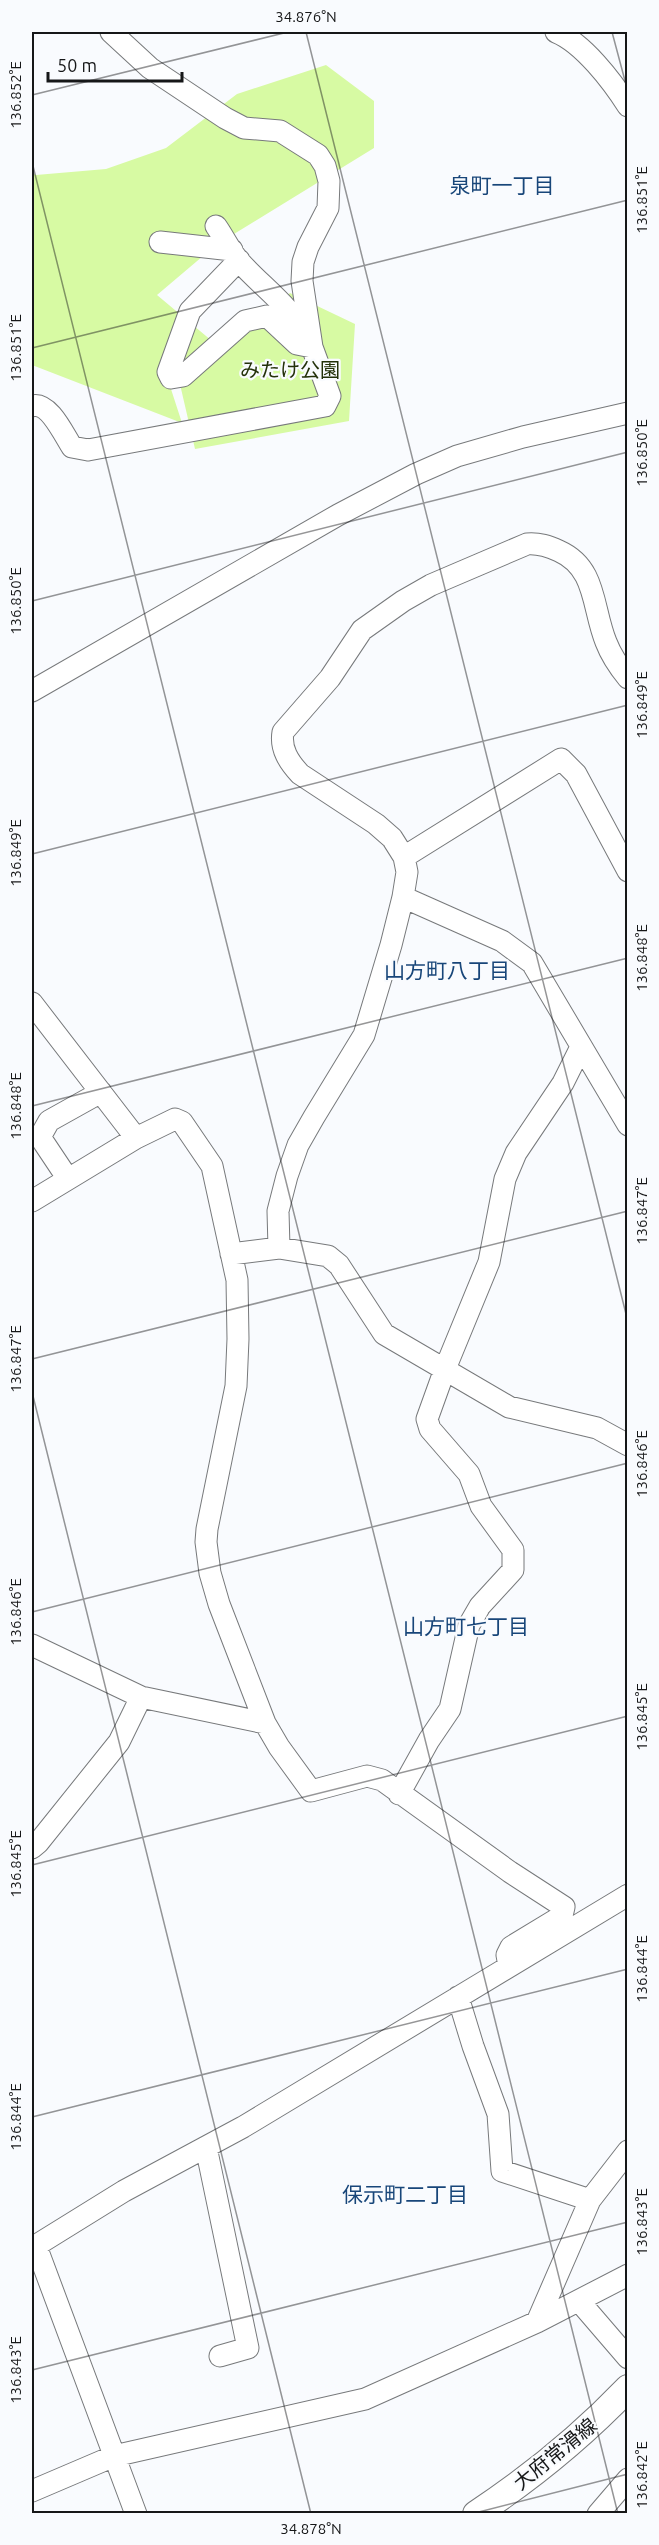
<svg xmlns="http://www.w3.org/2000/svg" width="659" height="2545" font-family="Ubuntu,'Noto Sans JP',sans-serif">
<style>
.green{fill:#d7faa3}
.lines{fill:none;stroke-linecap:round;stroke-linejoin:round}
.minor-casing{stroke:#77797b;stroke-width:23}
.major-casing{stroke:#77797b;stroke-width:28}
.minor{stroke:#fff;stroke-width:21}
.major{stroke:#fff;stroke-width:26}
.ticks{fill:none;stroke:#161718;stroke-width:1.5;stroke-opacity:0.45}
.labels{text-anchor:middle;stroke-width:4.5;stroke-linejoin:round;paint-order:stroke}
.park-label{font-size:20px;fill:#233109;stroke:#f9fbfe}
.street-label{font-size:20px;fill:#161718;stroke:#f9fbfe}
.neighbourhood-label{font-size:21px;fill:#184679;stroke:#f9fbfe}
.neatline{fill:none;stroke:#161718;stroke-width:2}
.ticks-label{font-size:15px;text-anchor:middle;fill:#161718}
</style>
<rect width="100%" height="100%" fill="#f9fbfe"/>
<path class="green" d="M326 65 374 101V148L216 245 157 295 212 341 170 386 182 423 32 365V173L36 175 106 169 166 148 237 94Z
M290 293 355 324 349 421 195 449 179 380Z"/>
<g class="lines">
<g class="minor-casing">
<path id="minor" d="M556 32C583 43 612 81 628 106
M216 226C224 237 230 251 239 261 262 287 291 306 307 338
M160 242 232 250
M239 260 190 311 168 372 171 378 183 376 245 321 267 316 297 344 312 347
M32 406C49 401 64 435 72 447L88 450 325 406 330 396 312 347 302 281 303 262 308 247 328 208 329 181 325 166 318 155 280 131 244 128 225 118 150 68 111 32
M32 691 338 515 416 474 457 456 523 437 628 413
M404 857 561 759 576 774 628 871
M403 897 502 941 532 963 628 1125
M32 1003 136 1138
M68 1179 40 1137 49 1121 101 1092
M32 1201 136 1138 175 1119 182 1122 212 1166 237 1280 238 1339 236 1386 207 1529 206 1542 210 1573 219 1604 265 1723 279 1747 311 1791 367 1776 382 1780 510 1872 564 1907 562 1916 511 1947 507 1955 509 1966
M279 1248 278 1211 287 1176 298 1145 314 1117 364 1035 391 945 403 897 407 872 404 857 392 838 376 824 300 774C289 762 280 749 283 732L330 678 362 630 403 601 431 585 527 544C539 543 548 546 559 551 597 568 592 608 606 642 611 655 619 667 628 678
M231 1254 279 1248 328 1256 339 1265 384 1334 509 1407 597 1428 628 1445
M32 1645 141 1697 265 1723
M399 1794 429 1740 450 1709 469 1625 480 1606 513 1570V1550L481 1506 469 1474 430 1429 427 1419 445 1369 489 1262 505 1179 516 1153 563 1083 581 1047
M32 1848 38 1843 119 1742 141 1697
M458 1997 473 2046 498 2114 502 2171 590 2200
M206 2147 248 2348 220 2356
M36 2246 136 2514
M32 2248 124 2191 243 2127 628 1895
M579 2301 628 2358
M537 2322 590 2200 628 2151
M32 2491 114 2456 365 2399 537 2322 628 2275
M598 2514 628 2479"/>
</g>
<g class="major-casing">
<path id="major" d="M476 2514C532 2477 582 2436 628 2388"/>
</g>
<use href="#minor" class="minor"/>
<use href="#major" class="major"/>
</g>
<path class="ticks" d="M306 32 628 1322M612 32 628 92M32 95 288 32M32 162 618 2514M32 348 628 200M32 601 628 452M32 854 628 705M32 1106 628 958M32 1359 628 1211M32 1392 311 2514M32 1612 628 1463M32 1865 628 1716M32 2117 628 1969M32 2370 628 2222M471 2514 628 2474"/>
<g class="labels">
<g class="park-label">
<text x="290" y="377">みたけ公園</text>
</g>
<g class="street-label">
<text transform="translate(555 2454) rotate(-39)" y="7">大府常滑線</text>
</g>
<g class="neighbourhood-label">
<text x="502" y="193">泉町一丁目</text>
<text x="447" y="978">山方町八丁目</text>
<text x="466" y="1634">山方町七丁目</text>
<text x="405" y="2202">保示町二丁目</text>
</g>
</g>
<rect width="659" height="2545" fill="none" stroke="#f9fbfe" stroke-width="66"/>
<path d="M48 72v9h134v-9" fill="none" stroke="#161718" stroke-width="3"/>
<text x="57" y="72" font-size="18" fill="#161718" stroke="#f9fbfe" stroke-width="4.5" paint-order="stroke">50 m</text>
<rect x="33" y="33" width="593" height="2479" class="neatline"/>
<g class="ticks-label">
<text x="306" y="22">34.876°N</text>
<text transform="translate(16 95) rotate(-90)" y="5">136.852°E</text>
<text transform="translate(642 200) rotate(-90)" y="5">136.851°E</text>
<text transform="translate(16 348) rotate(-90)" y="5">136.851°E</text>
<text transform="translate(642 453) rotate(-90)" y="5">136.850°E</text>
<text transform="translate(16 601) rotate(-90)" y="5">136.850°E</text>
<text transform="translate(642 705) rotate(-90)" y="5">136.849°E</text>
<text transform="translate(16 853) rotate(-90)" y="5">136.849°E</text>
<text transform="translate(642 958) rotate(-90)" y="5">136.848°E</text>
<text transform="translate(16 1106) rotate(-90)" y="5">136.848°E</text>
<text transform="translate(642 1211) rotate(-90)" y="5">136.847°E</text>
<text transform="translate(16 1359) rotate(-90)" y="5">136.847°E</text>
<text transform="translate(642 1464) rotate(-90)" y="5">136.846°E</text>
<text transform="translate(16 1612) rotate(-90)" y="5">136.846°E</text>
<text transform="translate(642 1717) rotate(-90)" y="5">136.845°E</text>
<text transform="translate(16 1864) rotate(-90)" y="5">136.845°E</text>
<text transform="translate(642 1969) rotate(-90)" y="5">136.844°E</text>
<text transform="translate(16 2117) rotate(-90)" y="5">136.844°E</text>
<text transform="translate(642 2222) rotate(-90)" y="5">136.843°E</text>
<text transform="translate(16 2370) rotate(-90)" y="5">136.843°E</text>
<text transform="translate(642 2475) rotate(-90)" y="5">136.842°E</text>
<text x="311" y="2534">34.878°N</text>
</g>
</svg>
